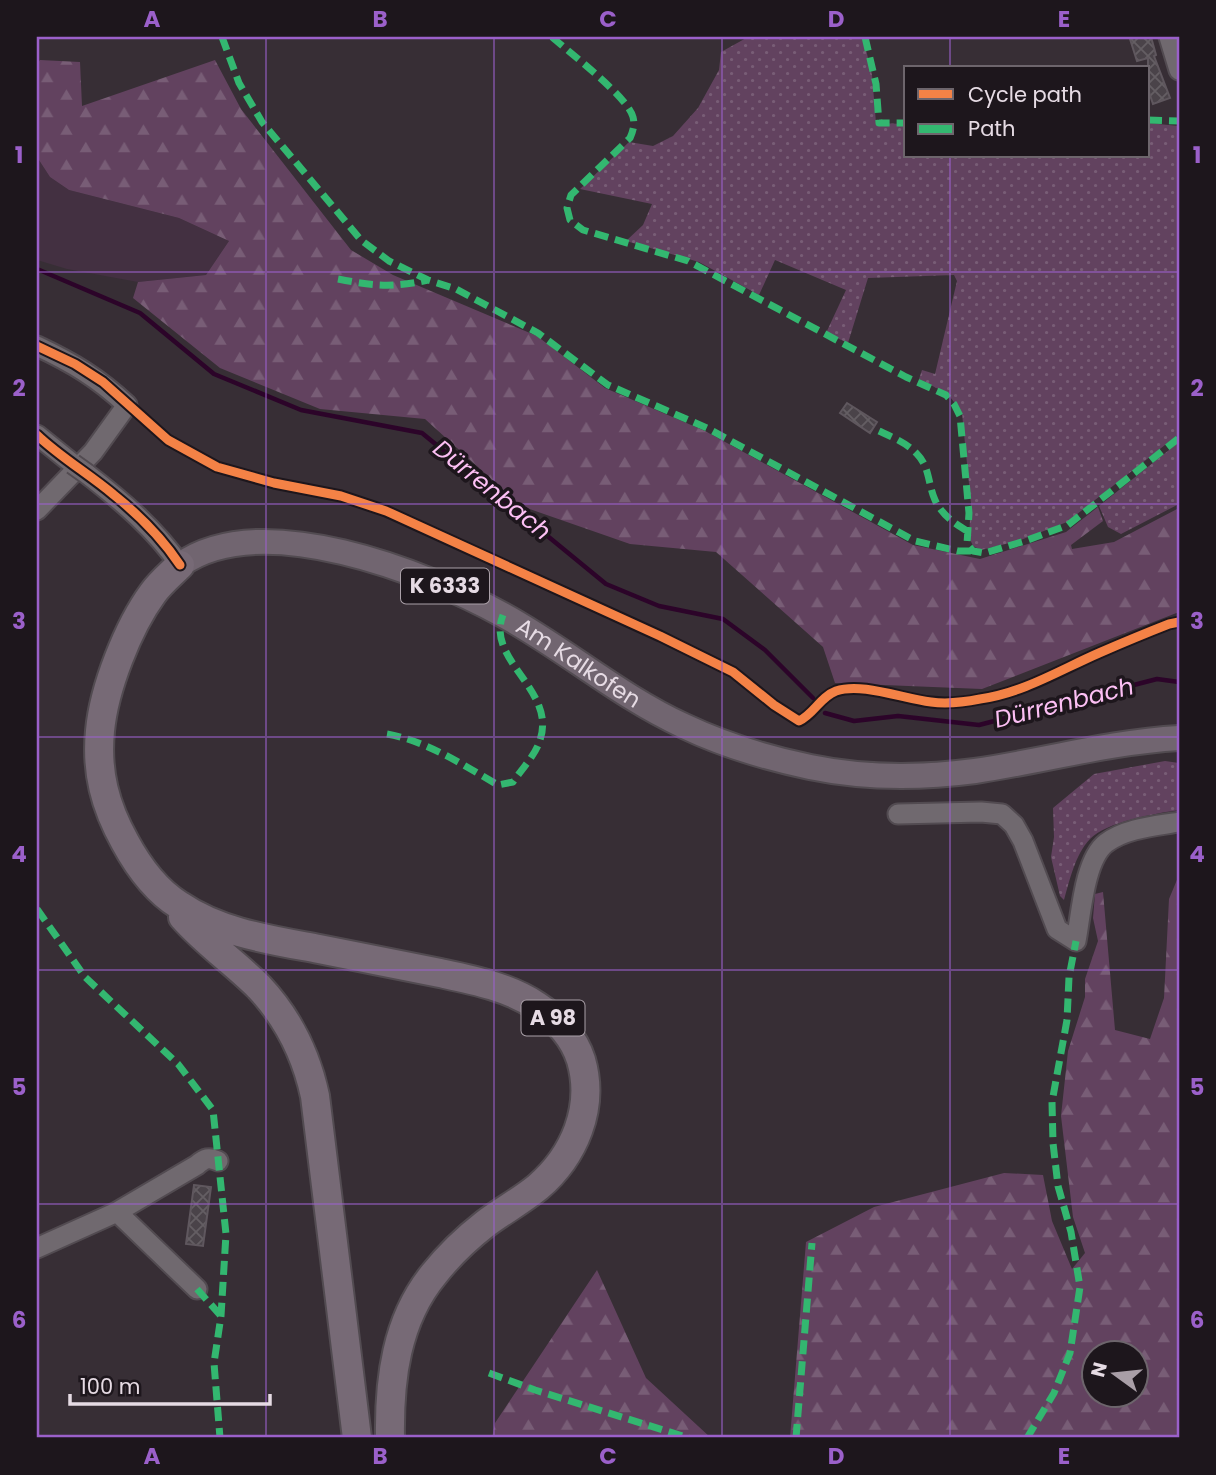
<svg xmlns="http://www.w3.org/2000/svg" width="1216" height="1475" font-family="Poppins,sans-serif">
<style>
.built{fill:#433041}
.grass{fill:url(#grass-dots)}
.forest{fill:url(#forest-firs);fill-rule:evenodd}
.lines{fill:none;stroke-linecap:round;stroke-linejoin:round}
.stream{stroke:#2c0429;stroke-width:4.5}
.building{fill:url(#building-cross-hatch);stroke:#5f575e;stroke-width:2}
.minor-casing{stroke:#524b51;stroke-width:23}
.major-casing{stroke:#524b51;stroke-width:28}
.highway-casing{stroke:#524b51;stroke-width:32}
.minor{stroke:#70696f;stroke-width:19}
.major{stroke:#716570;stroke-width:24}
.highway{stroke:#776a76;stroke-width:28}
.minor-bridge-casing{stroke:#524b51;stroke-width:23;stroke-linecap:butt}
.minor-bridge{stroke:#70696f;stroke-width:19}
.quiet{stroke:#33b770;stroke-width:7;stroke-dasharray:14 7;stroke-linecap:butt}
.cycleway-casing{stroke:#1d161c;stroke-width:13}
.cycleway{stroke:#f48246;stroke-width:9}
.grid{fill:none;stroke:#9b60ca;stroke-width:2;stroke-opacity:0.55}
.labels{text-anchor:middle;stroke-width:7;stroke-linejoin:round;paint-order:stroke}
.shield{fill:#1d161c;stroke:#aaa0a8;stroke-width:2}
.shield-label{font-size:21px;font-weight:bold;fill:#e6dbe4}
.street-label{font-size:23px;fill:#e6dbe4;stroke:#1d161c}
.water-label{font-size:24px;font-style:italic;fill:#fcbff4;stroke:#1d161c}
.neatline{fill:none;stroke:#9b60ca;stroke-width:2.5}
.grid-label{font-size:23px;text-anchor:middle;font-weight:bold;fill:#9b60ca}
</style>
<defs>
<pattern id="grass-dots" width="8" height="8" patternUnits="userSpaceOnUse" patternTransform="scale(1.75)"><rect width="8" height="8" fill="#62425f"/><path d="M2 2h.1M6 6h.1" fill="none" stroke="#785d76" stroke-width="1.8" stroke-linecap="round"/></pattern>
<pattern id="forest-firs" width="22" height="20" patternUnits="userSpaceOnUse" patternTransform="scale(1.75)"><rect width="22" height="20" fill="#62425f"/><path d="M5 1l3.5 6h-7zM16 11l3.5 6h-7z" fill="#785d76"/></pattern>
<pattern id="building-cross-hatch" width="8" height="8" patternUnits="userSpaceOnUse" patternTransform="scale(1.75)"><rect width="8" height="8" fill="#4a4349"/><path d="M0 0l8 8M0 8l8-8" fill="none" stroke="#645e63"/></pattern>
</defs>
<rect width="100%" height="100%" fill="#372e35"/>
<path class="built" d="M37 157 50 177 69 190 179 218 229 241 206 275 138 282 67 269 37 260Z"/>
<path class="grass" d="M748 37H863L872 75 876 123 906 124V156H1148V123L1179 126V434L1067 522 1018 541 981 550 973 546 969 537 971 504 962 413 948 394 919 379 922 370 935 374 957 281 954 275 868 278 848 343 826 333 846 290 775 260 759 295 699 262 626 241 643 225 652 204 580 189 629 142 653 146 673 136 698 108 719 70 721 52Z
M1179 442V504L1121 534 1108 527 1099 506Z
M1165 761 1179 763V810C1157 813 1106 822 1090 839 1075 855 1070 879 1064 900L1060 896 1051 857 1054 837 1053 808 1094 774Z"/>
<path class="forest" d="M40 60 80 62 82 106 215 60 241 109 351 250 393 275 537 336 605 388 705 431 913 545 980 559 1066 532 1098 507 1103 521 1071 545 1072 549 1114 542 1179 508V612L982 689 835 683 823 647 716 552 630 544 521 506 425 419 320 409 220 368 133 298 138 282 206 275 229 241 179 218 69 190 50 177 37 157V64Z
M1179 875V1438H790L806 1242 874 1207 1004 1173 1043 1175 1052 1221 1072 1269 1085 1253 1073 1217 1061 1116 1068 1051 1085 997V979L1098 941 1093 918 1095 894 1103 892 1115 1030 1150 1039 1164 998 1169 899ZM1094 1352H1136V1394H1094Z
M597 1270 646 1378 711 1438H492L495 1423Z"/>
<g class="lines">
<path class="stream" d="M37 269 140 313 214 374 301 410 422 433 606 584 659 606 723 619 765 650 813 698
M825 713 854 721 898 716 979 725 1157 679 1179 682"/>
</g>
<path class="building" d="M1138 37H1151L1156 55 1154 56 1170 98 1153 104 1148 89V58L1137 61 1130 39Z
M847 403 877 422 870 433 840 413Z
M194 1185 211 1187 203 1246 186 1244Z"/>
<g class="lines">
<g class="minor-casing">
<path id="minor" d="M1169 37 1179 70
M37 346C73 363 98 378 127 405L93 452 37 510
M37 435 73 464
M87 474C122 501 155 529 180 565
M898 814 981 812 1002 814 1014 825 1023 841 1057 929 1076 941C1081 916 1084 860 1106 843 1126 828 1156 826 1179 822
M117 1212 197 1165C205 1158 209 1157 218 1161
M37 1248 117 1212 197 1289"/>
</g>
<g class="major-casing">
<g id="major">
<path id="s1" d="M180 565C261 507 425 572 503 615 565 649 619 696 684 726 724 745 767 758 810 767 863 778 921 778 975 771 1043 761 1110 742 1179 738"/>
</g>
</g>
<g class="highway-casing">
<path id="highway" d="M180 565C171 574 161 582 153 593 128 627 104 688 100 731 96 772 105 806 125 842 138 866 155 890 179 905 220 933 271 940 319 949 359 957 400 965 440 973 473 980 509 987 537 1006 557 1019 574 1038 581 1060 595 1108 574 1156 538 1187 521 1201 502 1211 485 1224 467 1238 449 1255 434 1274 396 1320 389 1380 390 1438
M183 917C206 943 235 963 259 987 289 1019 306 1054 315 1096L357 1438"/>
</g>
<use href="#minor" class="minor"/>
<use href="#major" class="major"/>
<use href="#highway" class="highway"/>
<g class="minor-bridge-casing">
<path id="minor-bridge" d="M73 464 87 474"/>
</g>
<use href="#minor-bridge" class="minor-bridge"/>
<path class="quiet" d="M222 37 239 83 262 122 361 240 389 261 428 280 456 289 538 333 608 385 707 428 915 541 958 551H973
M552 37C570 53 628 97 633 117 635 125 633 131 630 138L571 195 567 208 570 220 583 230 688 261 906 377 946 395 954 404 960 416 969 513 967 544 973 551 985 553 1025 541 1068 525 1179 438
M865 37 876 84 879 123H906
M1148 120 1179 121
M338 279C374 286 392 288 428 280
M879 431C892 437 907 443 917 454 930 467 928 485 935 500 942 515 954 523 967 531
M387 734C427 741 463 765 498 785L513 782C522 769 536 754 540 740 557 690 485 660 503 615
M37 909 85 977 178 1064 213 1110 226 1234 221 1316 214 1363 220 1438
M197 1289 221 1316
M489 1373 535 1390 689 1438
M796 1438 812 1243
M1027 1438 1054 1393 1070 1353 1080 1287 1071 1232 1058 1186 1053 1143 1052 1102 1067 1020 1069 977 1076 941"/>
<g class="cycleway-casing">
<path id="cycleway" d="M37 346 75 364 103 382 168 440 217 467 274 483 341 496 386 511 660 636 733 672 774 705 799 721C814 714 820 697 836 691 862 682 903 699 931 702 946 704 965 702 980 699 1023 693 1060 670 1099 653 1122 643 1146 633 1169 624L1179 622
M37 435C60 457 89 474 114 495 139 515 162 538 180 565"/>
</g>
<use href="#cycleway" class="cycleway"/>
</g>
<path class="grid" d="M266 37V1438M494 37V1438M722 37V1438M950 37V68M950 156V1438M37 272H1179M37 504H1179M37 737H1179M37 970H1179M37 1204H1179"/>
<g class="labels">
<g class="shield">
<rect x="401" y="568.5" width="88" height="35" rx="5"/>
<rect x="521.5" y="1000.5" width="63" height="35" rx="5"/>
</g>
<g class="shield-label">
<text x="445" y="593">K 6333</text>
<text x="553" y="1025">A 98</text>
</g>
<g class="street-label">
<text dy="8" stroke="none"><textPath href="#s1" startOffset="430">Am Kalkofen</textPath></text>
</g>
<g class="water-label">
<text transform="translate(492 490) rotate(39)" y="8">Dürrenbach</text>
<text transform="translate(1064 703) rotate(-14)" y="8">Dürrenbach</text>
</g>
</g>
<rect width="1216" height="1475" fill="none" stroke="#1d161c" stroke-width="77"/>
<rect x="904" y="66" width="245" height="91" fill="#1d161c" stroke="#6d656c" stroke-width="2"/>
<rect x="918" y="89" width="35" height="10" fill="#f48246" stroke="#6d656c" stroke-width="2"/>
<text x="968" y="102" font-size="21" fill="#e6dbe4">Cycle path</text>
<rect x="918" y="124" width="35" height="10" fill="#33b770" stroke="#6d656c" stroke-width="2"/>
<text x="968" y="136" font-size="21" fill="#e6dbe4">Path</text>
<g transform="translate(1115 1374) rotate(285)"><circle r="33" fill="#1d161c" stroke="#6d656c" stroke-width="2"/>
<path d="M0-5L12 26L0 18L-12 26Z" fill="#a99ea7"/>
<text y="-10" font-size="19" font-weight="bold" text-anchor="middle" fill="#e6dbe4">N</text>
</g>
<path d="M70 1394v10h200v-10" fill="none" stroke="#e6dbe4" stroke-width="3.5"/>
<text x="80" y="1394" font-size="21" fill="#e6dbe4" stroke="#1d161c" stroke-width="5" paint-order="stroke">100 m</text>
<rect x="38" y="38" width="1140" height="1398" class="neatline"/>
<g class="grid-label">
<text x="152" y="27">A</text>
<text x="380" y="27">B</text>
<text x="608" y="27">C</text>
<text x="836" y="27">D</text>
<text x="1064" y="27">E</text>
<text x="19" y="163">1</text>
<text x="1197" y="163">1</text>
<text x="19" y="396">2</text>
<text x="1197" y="396">2</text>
<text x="19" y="629">3</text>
<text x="1197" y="629">3</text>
<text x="19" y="862">4</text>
<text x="1197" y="862">4</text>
<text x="19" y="1095">5</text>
<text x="1197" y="1095">5</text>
<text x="19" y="1328">6</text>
<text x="1197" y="1328">6</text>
<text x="152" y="1464">A</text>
<text x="380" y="1464">B</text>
<text x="608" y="1464">C</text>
<text x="836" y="1464">D</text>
<text x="1064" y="1464">E</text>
</g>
</svg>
